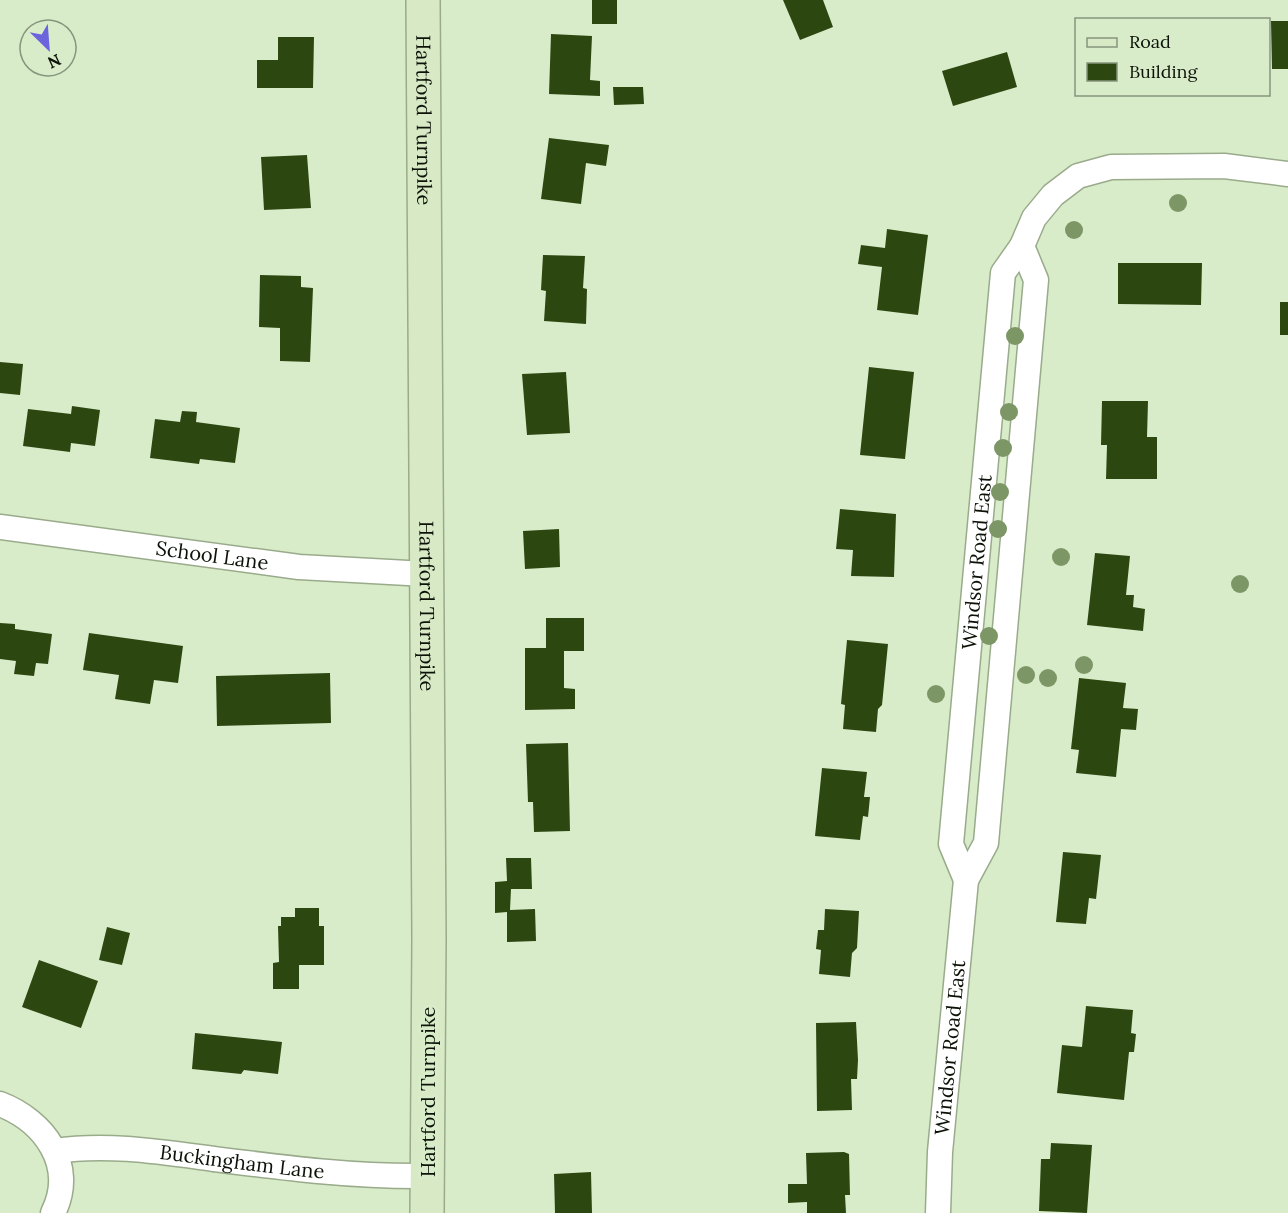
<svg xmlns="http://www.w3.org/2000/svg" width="1288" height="1213" font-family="Lora,serif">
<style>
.building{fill:#2d4711}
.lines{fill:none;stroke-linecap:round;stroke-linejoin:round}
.street-casing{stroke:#99ab8b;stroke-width:27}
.secondary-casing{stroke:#99ab8b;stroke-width:36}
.street{stroke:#fff;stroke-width:24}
.secondary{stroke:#d8e9c6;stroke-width:33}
.tree{fill:#7d9666}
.labels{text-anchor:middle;stroke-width:6;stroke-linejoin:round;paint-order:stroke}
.street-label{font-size:20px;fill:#0c1207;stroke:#d9ecca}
</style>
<rect width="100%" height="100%" fill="#d9ecca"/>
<path class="building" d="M592 0H617V24H592Z
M783 0H823L833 27 800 40Z
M1271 21H1288V69H1272Z
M551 34 592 36 590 80 600 81V96L549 94Z
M278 37H314L313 88H257V60H278Z
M1007 52 1017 87 953 106 942 71Z
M613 87H643L644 104 614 105Z
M549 138 609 145 606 166 586 163 581 204 541 199Z
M307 155 311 208 264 210 261 157Z
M887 229 928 235 918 315 877 310 882 267 858 264 861 245 885 248Z
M543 255 585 256 583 288 587 289 586 324 544 321 546 291 541 290Z
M1118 263H1202L1201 305 1118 304Z
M260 275 301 276V287L313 288 310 362 280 361V328L259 327Z
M1280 302H1288V335H1280Z
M0 362 23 364 20 395 0 393Z
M869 367 914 372 905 459 860 455Z
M566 372 570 433 527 435 522 374Z
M1102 401H1148L1147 437H1157V479H1106L1107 445H1101Z
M72 406 100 410 95 446 71 443 70 452 23 446 28 409 71 414Z
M182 411 197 412 196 422 240 428 235 463 200 459 199 464 150 458 155 419 180 422Z
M840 509 896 514 894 577 851 576 853 550 836 549Z
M559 529 560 567 525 569 523 531Z
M1095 553 1130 556 1126 595H1134L1133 607 1145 609 1143 631 1087 625Z
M546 618H584V651H564V688L575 689V709L525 710V648H546Z
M0 623 15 624V629L52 634 48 664 36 663 34 676 14 674 16 661 0 659Z
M89 633 183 646 178 683 154 680 150 704 115 699 119 675 83 670Z
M847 640 888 644 882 705 878 709 876 732 843 729 845 705 841 704Z
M330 673 331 723 217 726 216 676Z
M1079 678 1126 683 1123 708 1138 709 1136 730 1121 729 1116 777 1076 773 1079 750 1071 749Z
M568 743 570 831 534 832 533 802H528L526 744Z
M822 768 867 772 864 797H870L868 817 863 816 860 840 815 836Z
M1063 852 1101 855 1096 899 1089 898 1086 924 1056 922Z
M506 858H531L532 889H511L510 910 535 909 536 941 507 942V912L495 913V882L507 881Z
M295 908H319V926H324V965H299V989H273V963L279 962 278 926H281V917H295Z
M825 909 859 911 857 948 852 953 850 977 819 974 821 950 816 949 818 930H824Z
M107 927 130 933 122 965 99 960Z
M39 960 98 981 81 1028 22 1007Z
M1086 1006 1133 1010 1131 1033 1136 1034 1134 1052H1129L1124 1100 1057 1093 1062 1045 1082 1047Z
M856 1022 858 1060 857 1079H851L852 1110 817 1111 816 1023Z
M195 1033 282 1042 278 1074 244 1070 241 1074 192 1069Z
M1051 1143 1092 1145 1087 1213 1039 1211 1041 1159H1050Z
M844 1152 849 1154 850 1195H845L846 1213H807V1202L788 1203V1184H807L806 1153Z
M591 1172 592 1213H555L554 1174Z"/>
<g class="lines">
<g class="street-casing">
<g id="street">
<path id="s1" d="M0 527 299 567 426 574"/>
<path id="s2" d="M966 880 951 844 1003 273 1022 246 1034 218 1053 195 1078 176 1111 167 1224 166 1288 174"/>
<path d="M0 1104C44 1121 77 1165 53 1213"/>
<path id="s3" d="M55 1151C107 1143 162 1152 214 1159 285 1168 355 1177 427 1176"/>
<path id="s4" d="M938 1213 940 1152 966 880 986 843 1036 280 1022 246"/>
</g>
</g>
<g class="secondary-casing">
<g id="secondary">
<path id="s5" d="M423 0 429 939 427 1213"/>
</g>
</g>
<use href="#street" class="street"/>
<use href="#secondary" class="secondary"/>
</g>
<g class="tree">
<circle cx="1178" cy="203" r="9"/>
<circle cx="1074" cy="230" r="9"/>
<circle cx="1015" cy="336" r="9"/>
<circle cx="1009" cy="412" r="9"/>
<circle cx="1003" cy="448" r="9"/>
<circle cx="1000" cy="492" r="9"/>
<circle cx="998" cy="529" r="9"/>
<circle cx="1061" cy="557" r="9"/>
<circle cx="1240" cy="584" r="9"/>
<circle cx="989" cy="636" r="9"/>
<circle cx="1084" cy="665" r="9"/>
<circle cx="1026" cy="675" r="9"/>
<circle cx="1048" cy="678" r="9"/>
<circle cx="936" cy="694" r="9"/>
</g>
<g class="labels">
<g class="street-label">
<text dy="7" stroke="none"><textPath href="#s5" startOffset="120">Hartford Turnpike</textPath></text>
<text dy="7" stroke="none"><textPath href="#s1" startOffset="214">School Lane</textPath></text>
<text dy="7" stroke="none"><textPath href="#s2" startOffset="322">Windsor Road East</textPath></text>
<text dy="7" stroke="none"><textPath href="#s5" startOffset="606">Hartford Turnpike</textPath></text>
<text dy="7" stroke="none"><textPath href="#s4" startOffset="166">Windsor Road East</textPath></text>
<text transform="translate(428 1092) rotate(-90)" y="7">Hartford Turnpike</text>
<text dy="7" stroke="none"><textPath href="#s3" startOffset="188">Buckingham Lane</textPath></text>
</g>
</g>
<rect x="1075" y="18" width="195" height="78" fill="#d9ecca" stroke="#87957c" stroke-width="1.5"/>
<rect x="1087" y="38" width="30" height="9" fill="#d8e9c6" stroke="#87957c" stroke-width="1.5"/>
<text x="1129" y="48" font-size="18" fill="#0c1207">Road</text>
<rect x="1087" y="63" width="30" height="18" fill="#2d4711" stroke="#87957c" stroke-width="1.5"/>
<text x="1129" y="78" font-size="18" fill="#0c1207">Building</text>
<g transform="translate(48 48) rotate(155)"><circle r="28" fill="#d9ecca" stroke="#87957c" stroke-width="1.5"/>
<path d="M0-4.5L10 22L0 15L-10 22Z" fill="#6b64dd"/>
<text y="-9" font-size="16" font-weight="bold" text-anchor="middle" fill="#0c1207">N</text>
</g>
</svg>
